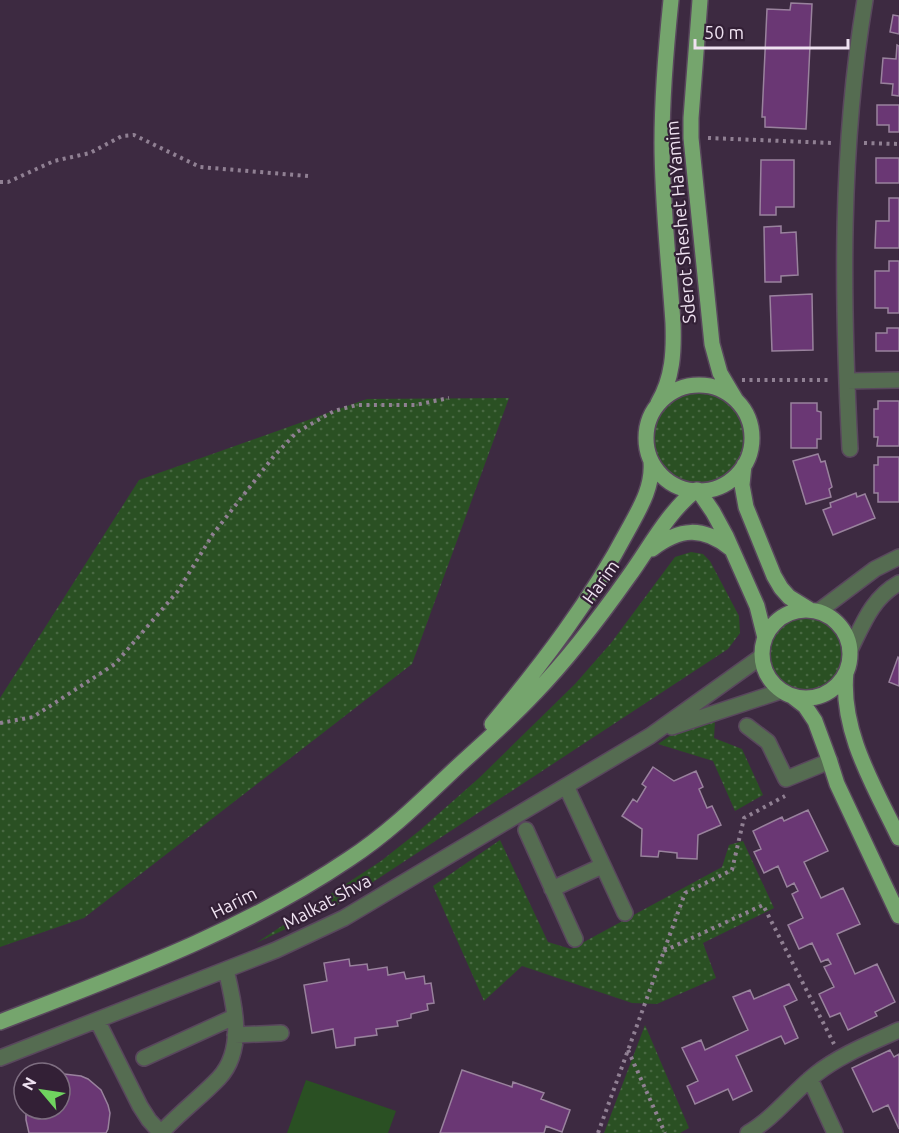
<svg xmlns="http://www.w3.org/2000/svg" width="899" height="1133" font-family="Ubuntu,sans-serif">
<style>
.grass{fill:url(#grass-dots)}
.garden{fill:#2a5023}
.building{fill:#6a3774;stroke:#99829d;stroke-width:1.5}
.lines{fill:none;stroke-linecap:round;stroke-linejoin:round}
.minor-casing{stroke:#59475d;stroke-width:18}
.major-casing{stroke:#59475d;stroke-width:18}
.path{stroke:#908093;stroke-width:4;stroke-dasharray:3 4.5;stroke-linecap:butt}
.minor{stroke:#556c51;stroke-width:15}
.major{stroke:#75a56d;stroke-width:15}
.labels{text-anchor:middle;stroke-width:4.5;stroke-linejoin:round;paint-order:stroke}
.street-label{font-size:18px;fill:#efe2f1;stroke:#332036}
</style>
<defs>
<pattern id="grass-dots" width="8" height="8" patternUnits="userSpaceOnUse" patternTransform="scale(1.5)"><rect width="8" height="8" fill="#2a5023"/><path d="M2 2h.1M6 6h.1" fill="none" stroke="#496943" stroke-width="1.8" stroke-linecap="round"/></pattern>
</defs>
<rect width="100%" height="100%" fill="#3d2a41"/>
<path class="grass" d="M652 438a47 47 0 1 1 94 0a47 47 0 1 1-94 0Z
M509 398 412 664 84 918 0 947V698L139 480 367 399Z
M691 552 703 554 710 561 739 616 740 633 728 649 341 903 256 943 381 861 419 831 479 778 575 684 611 643 675 557Z
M768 654a38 38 0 1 1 76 0a38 38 0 1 1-76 0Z
M715 721 714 738 742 749 763 795 735 811 713 761 658 744 677 731Z
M500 840 548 942 571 949 722 867 729 845 743 841 774 908 703 943 716 978 657 1004 632 1003 522 966 484 1001 433 886Z
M645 1025 689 1128 680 1133H604Z"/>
<path class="garden" d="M306 1080 396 1111 388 1133H287Z"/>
<path class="building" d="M791 3 812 4 806 129 765 127V117H762L767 9 790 10Z
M893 15 899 16V34L890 32Z
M897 45 899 46V96L892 95 893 84 881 83 883 58 896 59Z
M877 105H899V132H889V125H877Z
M876 158H899V183H876Z
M761 160H794V207H776V215H760Z
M889 198H899V248H875L876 221H889Z
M781 226V233L796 232 798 275 781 276V282H765L764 227Z
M889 261H899V313H888V308H875V271H889Z
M812 294 813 350 772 351 770 296Z
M887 328H899V351H876V333H887Z
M878 401H899V446H877L878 437H874V409H878Z
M791 403H817V411L821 412V439H817V448H791Z
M818 454 821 462 825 461 832 487 829 489 831 497 806 504 793 461Z
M878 457H899V502H878V493H874V465H878Z
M856 493 857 497 865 494 875 518 833 535 823 510 831 507 830 503Z
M898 657 899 658V686L889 682Z
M653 767 674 781 696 771 703 787 699 789 707 808 712 806 721 825 698 835 697 859 677 858V853L659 851 658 857 641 856 642 829 622 816 633 799 637 802 646 787 642 784Z
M808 810 828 851 804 862 821 898 843 888 860 924 837 934 855 974 877 964 895 1002 875 1012 877 1016 848 1030 840 1013 830 1017 819 994 834 987 824 967 831 964 828 959 821 962 812 943 799 949 788 925 803 918 792 894 798 891 794 883 787 887 778 866 764 873 754 852 761 849 753 831 782 817 784 821Z
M349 959 350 966 367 964 368 970 387 967 388 975 404 972 406 979 424 976 425 984 431 983 434 1003 427 1004 428 1010 411 1014V1018L397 1021 398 1026 376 1029 377 1035 355 1038V1045L336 1048 333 1029 312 1033 304 985 327 981 324 963Z
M789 984 797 1000 784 1006 798 1038 785 1044 781 1036 736 1056 752 1091 733 1100 728 1089 695 1104 687 1086 698 1081 682 1048 701 1040 705 1050 748 1030 733 997 750 990 754 999Z
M890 1050 894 1057 899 1054V1129L888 1105 873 1112 852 1068Z
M462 1070 512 1087 513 1082 544 1093 541 1099 570 1110 562 1132 546 1126 544 1133H440Z
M64 1074 81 1076 88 1079 101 1090 108 1105 110 1113 108 1129 106 1133H29L26 1120V1109H60V1075Z"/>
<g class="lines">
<g class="minor-casing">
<path id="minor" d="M847 381 899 380
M850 449C842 299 840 148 865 0
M819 611 875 569 899 557
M850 650C863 624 872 598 899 583
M747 726 768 742 786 779 830 761
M672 727 781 691
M566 786 625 913
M526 830 575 939
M552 889 602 866
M97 1020 140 1106 149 1120 161 1133
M235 1035 281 1033
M0 1058 276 950 344 918 650 736 762 656
M144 1058 234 1017
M810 1079 835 1133
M161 1133C179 1113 201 1097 219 1078 246 1049 234 1003 226 970
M748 1133C774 1118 792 1093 816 1074 840 1055 871 1043 899 1030"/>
</g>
<g class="major-casing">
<path id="major" d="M700 0 691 118V138L712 344 720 373 736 400
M646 438a53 53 0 1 1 106 0a53 53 0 1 1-106 0Z
M658 403C673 378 674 351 673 323 669 263 662 203 662 143 662 95 666 48 671 0
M744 465 742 485 746 507 774 576 781 588 789 597 810 610
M698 490 713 512 726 536 757 606 765 638
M652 549C680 528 702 526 730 548
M762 654a44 44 0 1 1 88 0a44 44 0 1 1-88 0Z
M846 672C840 731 874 786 899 838
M792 696 805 706 815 721 829 759 837 784 899 916
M492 724C543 663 591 600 628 530 640 508 653 487 651 462
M0 1022C121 975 241 932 349 859 389 833 422 800 456 768 483 743 510 720 535 693 570 657 600 617 629 576 650 547 667 513 696 490"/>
</g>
<path class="path" d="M708 138 832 143
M864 143 899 144
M0 182H8L54 161 90 153 122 136 134 135 200 167 308 176
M742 380H831
M0 723 33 717 115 664 178 591 213 534 274 456 297 432 334 411 357 405H415L449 398
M664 951 763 905 834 1044
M628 1050 665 1133
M598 1133 685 893 732 870 744 818 785 796"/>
<use href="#minor" class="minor"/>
<use href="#major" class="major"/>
</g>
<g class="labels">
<g class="street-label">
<text transform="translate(681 222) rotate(-95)" y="6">Sderot Sheshet HaYamim</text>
<text transform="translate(601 582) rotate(-54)" y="6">Harim</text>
<text transform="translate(327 902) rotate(-28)" y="6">Malkat Shva</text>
<text transform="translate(234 903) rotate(-27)" y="6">Harim</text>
</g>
</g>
<g transform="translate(42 1091) rotate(299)"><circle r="28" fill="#332036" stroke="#7e6e81" stroke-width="1.5"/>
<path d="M0-4.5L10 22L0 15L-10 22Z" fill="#70d35f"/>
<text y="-9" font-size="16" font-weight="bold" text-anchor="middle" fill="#efe2f1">N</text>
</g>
<path d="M695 39v9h153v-9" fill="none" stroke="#efe2f1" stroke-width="3"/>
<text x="704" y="39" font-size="18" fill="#efe2f1" stroke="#332036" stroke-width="4.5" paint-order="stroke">50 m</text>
</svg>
